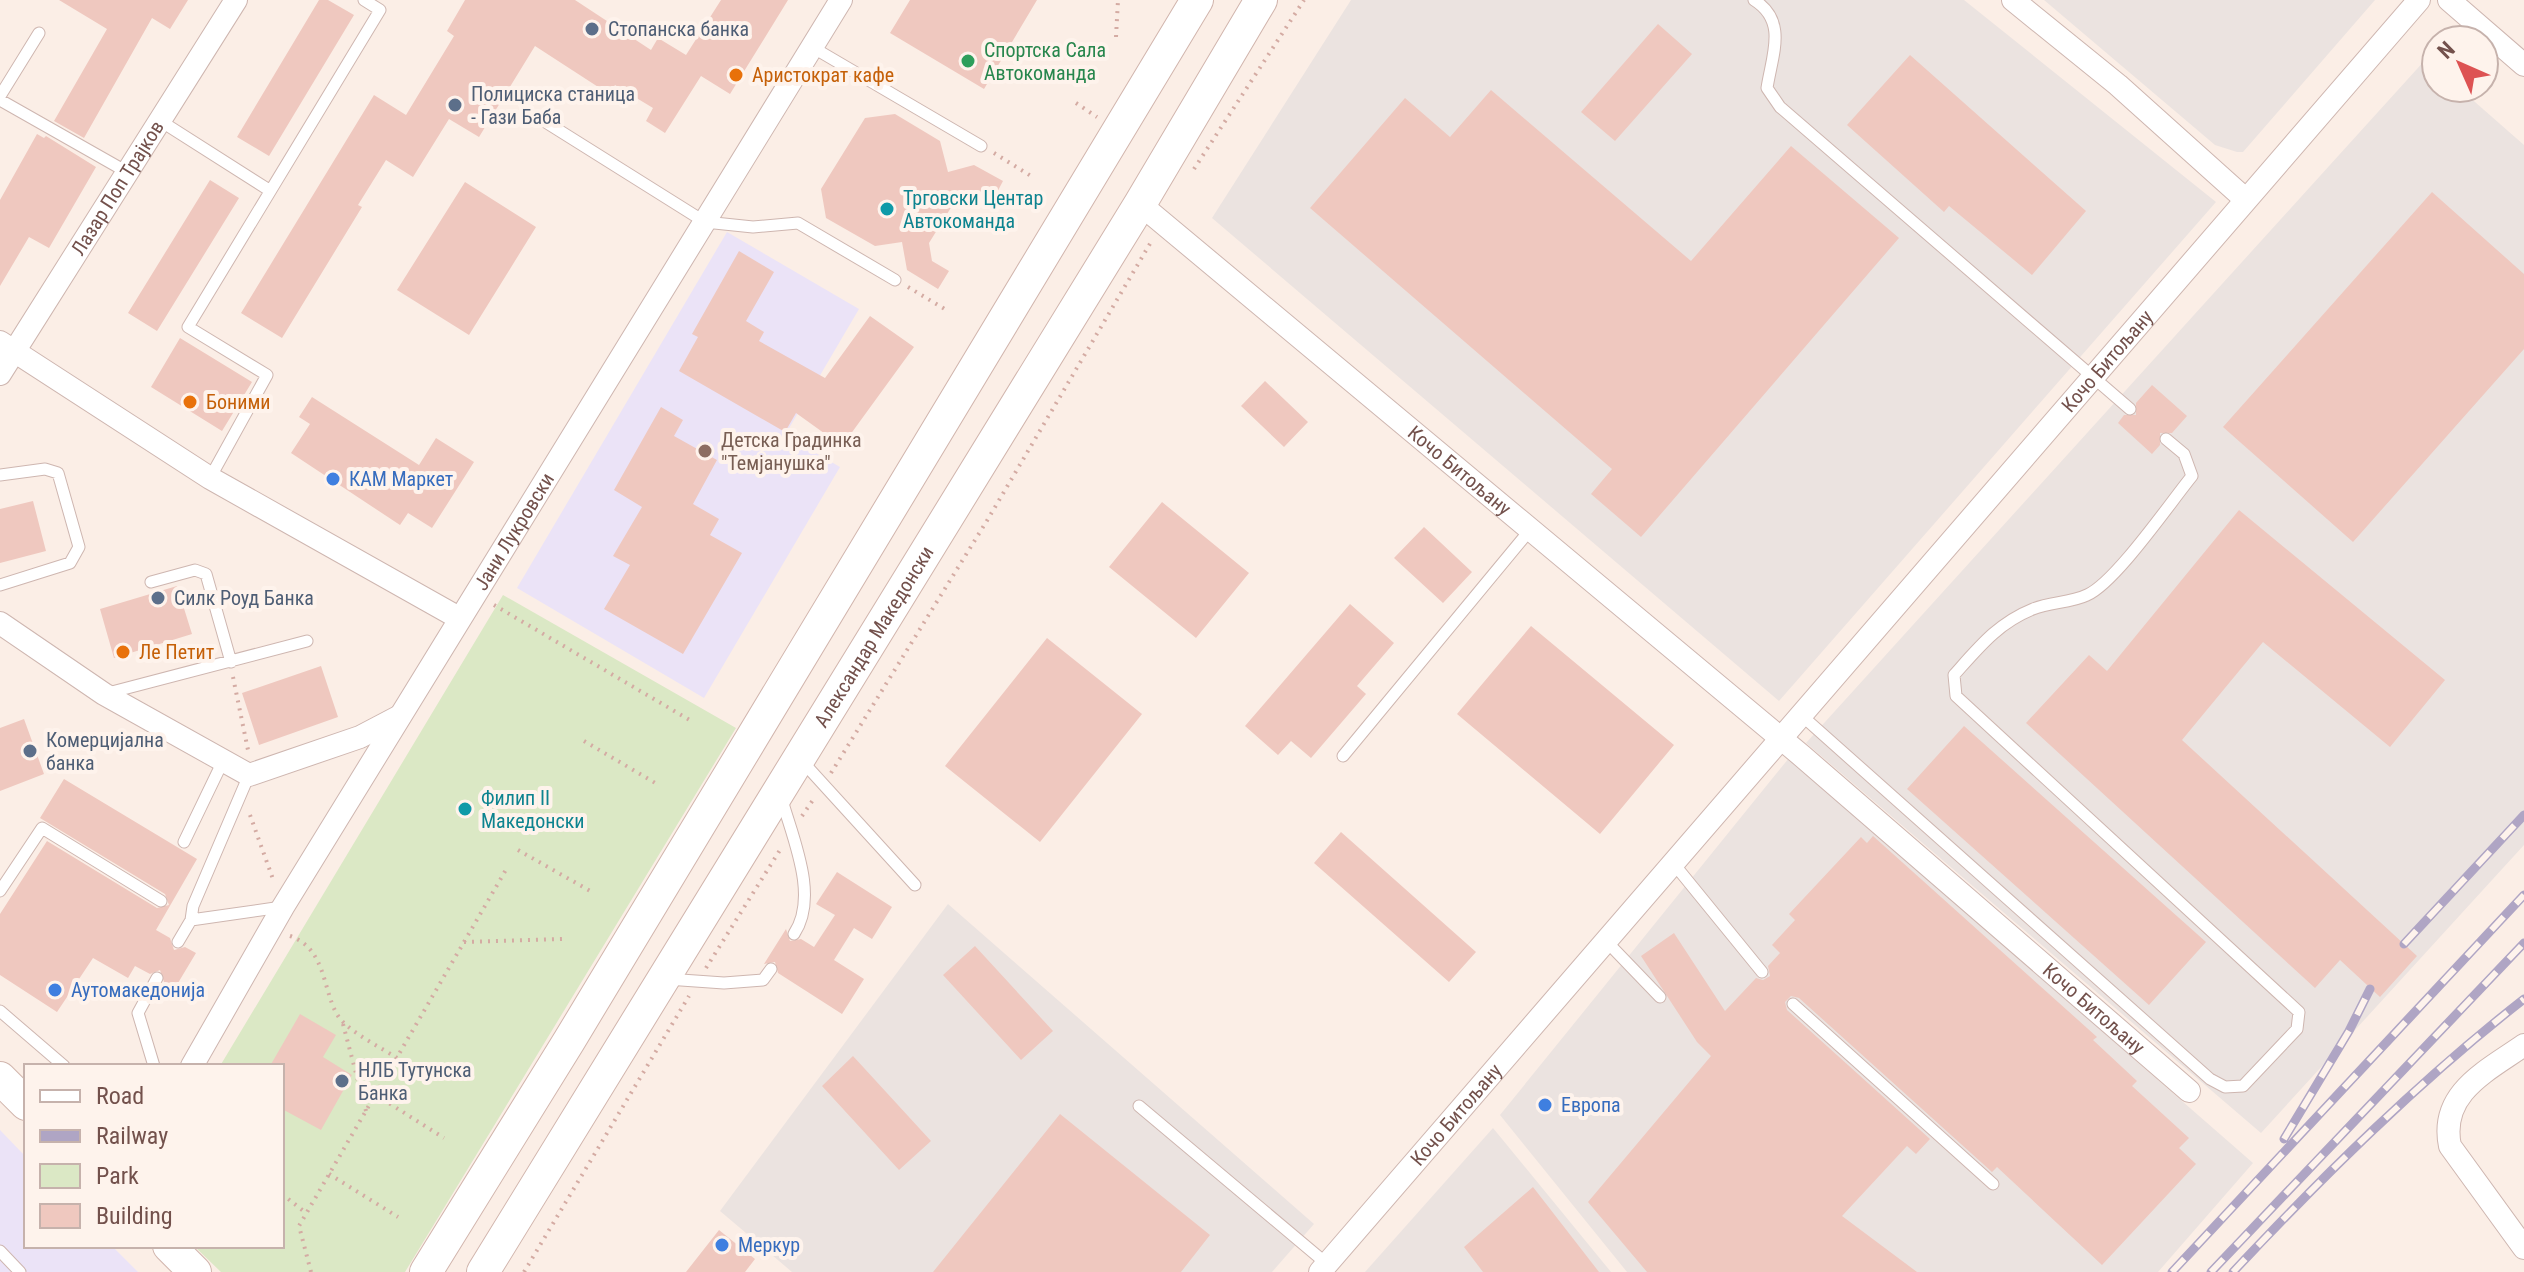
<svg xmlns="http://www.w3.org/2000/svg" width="2524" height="1272" font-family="'Roboto Condensed',sans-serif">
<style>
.industrial{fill:#ebe3e0}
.education{fill:#ebe3f7}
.green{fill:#dbe8c5}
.building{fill:#efc8bf}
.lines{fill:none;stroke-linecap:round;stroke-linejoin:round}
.lane-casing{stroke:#ceb6b0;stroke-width:13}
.street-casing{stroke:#ceb6b0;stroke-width:24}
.secondary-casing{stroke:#d1b5ad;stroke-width:34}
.path{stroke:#d4aba3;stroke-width:4;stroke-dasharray:2 6;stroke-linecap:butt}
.lane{stroke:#fff;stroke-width:11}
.street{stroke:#fff;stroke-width:22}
.secondary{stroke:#fff;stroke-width:32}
.rail-casing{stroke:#afa5c4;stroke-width:9}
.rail{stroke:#fef3ec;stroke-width:6;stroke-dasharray:18;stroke-linecap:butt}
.service-dot{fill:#5c6f8a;stroke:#fef3ec;stroke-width:3}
.leisure-dot{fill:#2e9e5b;stroke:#fef3ec;stroke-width:3}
.food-dot{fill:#e8710a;stroke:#fef3ec;stroke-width:3}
.culture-dot{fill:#0f9aa8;stroke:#fef3ec;stroke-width:3}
.education-dot{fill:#8d6e63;stroke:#fef3ec;stroke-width:3}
.shop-dot{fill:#3f7fe0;stroke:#fef3ec;stroke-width:3}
.labels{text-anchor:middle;stroke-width:8;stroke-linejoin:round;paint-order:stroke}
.service-label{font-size:20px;fill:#4e5e75;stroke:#fef3ec;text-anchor:start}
.leisure-label{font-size:20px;fill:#27864d;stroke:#fef3ec;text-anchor:start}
.food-label{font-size:20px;fill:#c56008;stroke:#fef3ec;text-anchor:start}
.street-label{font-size:20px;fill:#73514c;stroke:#fef3ec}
.culture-label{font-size:20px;fill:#0d838f;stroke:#fef3ec;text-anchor:start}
.education-label{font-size:20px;fill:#785e54;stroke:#fef3ec;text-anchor:start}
.shop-label{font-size:20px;fill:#366cbe;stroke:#fef3ec;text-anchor:start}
</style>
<rect width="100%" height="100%" fill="#fbeee6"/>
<path class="industrial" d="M1351 0H1964L2216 202 1779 701 1212 218Z
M2044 0H2375L2243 152H2237L2215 145Z
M2426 59 2436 67V88H2459L2524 145V845L2261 1133 1806 743Z
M1789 758 2253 1163 2158 1272H1627L1500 1115Z
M948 904 1314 1224 1272 1272H792L720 1211Z
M1493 1128 1611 1272H1365Z"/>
<path class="education" d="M727 232 859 309 785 435 840 467 704 698 517 588Z
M0 1130 26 1157V1246H112L138 1272H0Z"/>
<path class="green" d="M503 595 736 728 405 1272H221L194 1246H282V1066H220Z"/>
<path class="building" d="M59 0H188L170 29 152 18 84 138 54 121 107 29Z
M319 0H328L354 15 269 156 237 137Z
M465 0H575L651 50 658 38 686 55 721 0H788L730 94 701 76 665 133 646 121 653 108 615 85 609 94 535 46 479 137 449 119 413 177 386 160 358 205 362 207 282 338 241 313 374 95 406 115 454 36 447 31Z
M910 0H1037L984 89 890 33Z
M1658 24 1692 54 1615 141 1581 112Z
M1910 55 2086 211 2032 275 1949 206 1944 212 1847 125Z
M1491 90 1691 261 1791 146 1899 238 1641 537 1591 494 1612 469 1310 208 1405 98 1450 137Z
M895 114 940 141 948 172 974 165 1003 181 993 200 976 190 960 193 929 243 932 261 949 271 938 289 907 270 902 242 875 246 826 218 821 189 865 118Z
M37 134 44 138 46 136 96 167 49 248 29 237 0 286V200Z
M210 180 239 198 157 331 128 313Z
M465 182 536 227 469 335 397 290Z
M2432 192 2524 274V349L2353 542 2223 427Z
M739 251 774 272 746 321 764 332 759 341 825 378 870 316 914 347 842 446 796 413 785 432 679 371 698 337 692 334Z
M180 338 252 382 222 431 151 387Z
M1265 381 1308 422 1284 447 1241 406Z
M2152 385 2187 416 2172 433H2160V445L2152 454 2118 423 2124 415H2136V403Z
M312 397 419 465 436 438 474 462 432 528 408 513 400 525 291 453 310 424 299 417Z
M661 407 683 420 674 436 717 460 693 504 719 519 710 535 742 553 683 654 604 609 630 565 613 556 642 507 614 490Z
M33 501 46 551 0 563V509Z
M1162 502 1249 573 1196 638 1109 567Z
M2239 510 2445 680 2390 747 2263 642 2182 740 2417 956 2380 997 2340 960 2315 988 2026 723 2089 655 2107 671Z
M1424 527 1472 572 1443 603 1394 558Z
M177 586 192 634 114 658 100 609Z
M1350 604 1394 643 1357 686 1366 694 1311 758 1291 741 1278 755 1245 726Z
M1531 626 1674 745 1600 834 1457 714Z
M1047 638 1142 714 1040 842 945 766Z
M321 666 338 717 259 745 242 693Z
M24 719 44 774 0 791V728Z
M1964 726 2206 942 2149 1005 1907 789Z
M64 779 197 859 156 930 170 938 174 950 185 947 196 953 175 988 164 982 160 970 150 974 135 966 128 978 93 958 57 1012 0 975V914L47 841 157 908 169 905 165 894 40 818Z
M1341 832 1476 952 1449 982 1314 863Z
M1873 836 2097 1037 2093 1040 2137 1081 2132 1086 2189 1138 2179 1148 2196 1164 2102 1265 1997 1167 1992 1172 1799 998 1791 996 1785 1002 1787 1010 1930 1139 1916 1154 1907 1146 1842 1216 1917 1272H1647L1588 1202 1711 1056 1697 1042 1641 956 1674 933 1725 1011 1756 978 1763 980 1770 976 1768 966 1780 953 1772 945 1795 920 1789 914 1861 837 1867 843Z
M837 872 892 907 872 939 854 928 834 960 864 979 842 1014 778 973 775 962 764 964 786 929 790 941 801 939 814 947 835 915 816 904Z
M975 946 1053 1031 1021 1060 943 975Z
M300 1014 336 1035 323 1057 352 1075 321 1130 282 1109V1066H270Z
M853 1056 931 1141 899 1170 822 1086Z
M1060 1114 1210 1235 1181 1272H933Z
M1533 1187 1599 1272H1483L1464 1247Z
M719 1230 755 1259 745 1272H686Z"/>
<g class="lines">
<g class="lane-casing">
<path id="lane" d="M1754 0C1788 21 1772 55 1767 88L1780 107 2130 409
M812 47 981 146
M0 96 39 33
M0 100 127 172
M159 120 269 190
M544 121 705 222 753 227 798 223 895 280
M0 475 45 469 58 473 79 547 70 563 0 585
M210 478 267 375 188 327 380 10 364 0
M151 582 195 570 206 574 231 662
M108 693 307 641
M1800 714 2210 1079 2225 1087 2243 1086 2297 1029 2299 1012 1956 696 1954 675C1979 647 1998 623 2033 609 2050 602 2070 603 2087 595 2115 583 2170 503 2192 476L2184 454 2166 439
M1343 756 1530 530
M802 761 915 885
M782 800C793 839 819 897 794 934
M184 842 223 761
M1674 864 1762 972
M0 891 42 828 161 901
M191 920 193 906 249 775
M178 942 191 920 282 907
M1608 943 1660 997
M667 979 724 983 763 980 771 969
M1793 1004 1993 1184
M0 1011 64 1066
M154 1066 138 1013 157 978
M1139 1106 1327 1264
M0 1251 20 1272"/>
</g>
<g class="street-casing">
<g id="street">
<path d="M2013 0 2118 85 2245 199"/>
<path d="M2449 0 2524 65"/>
<path id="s1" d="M1140 204 1802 756 2189 1091"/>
<path d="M0 342 210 478 459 618"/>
<path id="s2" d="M0 374 236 0"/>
<path d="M0 623 104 694 249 775 360 737 400 716"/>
<path d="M2524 1045C2487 1071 2439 1093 2450 1146L2524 1248"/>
<path id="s3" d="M192 1066 283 907 841 0"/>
<path id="s4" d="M1320 1272 2419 0"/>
</g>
</g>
<g class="secondary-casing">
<g id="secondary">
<path d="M0 1078 26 1104"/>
<path d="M169 1246 195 1272"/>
<path d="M426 1272 569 1041 1197 0"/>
<path id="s5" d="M483 1272 1140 204 1261 0"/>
</g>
</g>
<path class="path" d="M1116 37 1118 0
M1076 103 1097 117
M994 153 1031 176
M1194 169 1304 0
M908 287 948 311
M494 605 693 722
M233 677 248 750
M584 741 657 784
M831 773 988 519 1151 242
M250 815 274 882
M802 816 815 797
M518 850 592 892
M290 936C331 950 321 1002 344 1023 359 1037 380 1047 397 1058
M464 942 564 939
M706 968 780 850
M343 1024 366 1111
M376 1095 444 1138
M329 1174 398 1217
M282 1194 306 1213
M311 1272 299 1226 507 868
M524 1272 689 996"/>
<use href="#lane" class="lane"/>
<use href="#street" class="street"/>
<use href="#secondary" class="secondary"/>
<g class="rail-casing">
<path id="rail" d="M2404 944 2524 815
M2284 1139 2349 1031 2370 989
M2172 1272 2524 895
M2211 1272 2524 943
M2233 1272C2324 1175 2419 1081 2524 999"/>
</g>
<use href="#rail" class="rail"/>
</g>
<g class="service-dot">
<circle cx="592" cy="29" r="8"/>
<circle cx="455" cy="105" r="8"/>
<circle cx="158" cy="598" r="8"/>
<circle cx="30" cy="751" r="8"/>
<circle cx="342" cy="1081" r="8"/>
</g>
<circle class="leisure-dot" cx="968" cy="61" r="8"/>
<g class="food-dot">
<circle cx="736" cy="75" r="8"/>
<circle cx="190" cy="402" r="8"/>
<circle cx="123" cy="652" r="8"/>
</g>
<g class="culture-dot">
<circle cx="887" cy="209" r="8"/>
<circle cx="465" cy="809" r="8"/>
</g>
<circle class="education-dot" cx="705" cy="451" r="8"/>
<g class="shop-dot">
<circle cx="333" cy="479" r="8"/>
<circle cx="55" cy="990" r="8"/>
<circle cx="1545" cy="1105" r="8"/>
<circle cx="722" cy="1245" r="8"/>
</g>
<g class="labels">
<g class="service-label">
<text x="608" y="36">Стопанска банка</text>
<text x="471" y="101">Полициска станица<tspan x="471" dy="23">- Гази Баба</tspan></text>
<text x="174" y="605">Силк Роуд Банка</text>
<text x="46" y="747">Комерцијална<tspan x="46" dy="23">банка</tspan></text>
<text x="358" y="1077">НЛБ Тутунска<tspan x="358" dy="23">Банка</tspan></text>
</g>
<g class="leisure-label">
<text x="984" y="57">Спортска Сала<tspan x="984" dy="23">Автокоманда</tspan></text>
</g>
<g class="food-label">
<text x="752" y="82">Аристократ кафе</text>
<text x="206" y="409">Боними</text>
<text x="139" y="659">Ле Петит</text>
</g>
<g class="street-label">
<text dy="7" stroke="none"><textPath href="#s2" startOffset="220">Лазар Поп Трајков</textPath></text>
<text dy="7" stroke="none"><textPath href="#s4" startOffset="1204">Кочо Битољану</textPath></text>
<text dy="7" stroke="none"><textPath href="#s1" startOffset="416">Кочо Битољану</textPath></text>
<text dy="7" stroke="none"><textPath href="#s3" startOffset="624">Јани Лукровски</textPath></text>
<text dy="7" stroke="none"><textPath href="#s5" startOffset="746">Александар Македонски</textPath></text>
<text dy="7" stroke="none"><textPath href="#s1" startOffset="1248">Кочо Битољану</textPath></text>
<text dy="7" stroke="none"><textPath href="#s4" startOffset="208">Кочо Битољану</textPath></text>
</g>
<g class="culture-label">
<text x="903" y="205">Трговски Центар<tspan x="903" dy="23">Автокоманда</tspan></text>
<text x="481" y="805">Филип II<tspan x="481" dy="23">Македонски</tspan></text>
</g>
<g class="education-label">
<text x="721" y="447">Детска Градинка<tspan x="721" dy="23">"Темјанушка"</tspan></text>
</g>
<g class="shop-label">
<text x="349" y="486">КАМ Маркет</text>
<text x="71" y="997">Аутомакедонија</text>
<text x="1561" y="1112">Европа</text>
<text x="738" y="1252">Меркур</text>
</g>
</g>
<rect x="24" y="1064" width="260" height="184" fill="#fef3ec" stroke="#c6b2ac" stroke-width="2"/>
<rect x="40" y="1090" width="40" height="12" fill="#ffffff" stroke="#c6b2ac" stroke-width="2"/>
<text x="96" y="1104" font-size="24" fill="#73514c">Road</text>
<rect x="40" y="1130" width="40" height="12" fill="#afa5c4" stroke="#c6b2ac" stroke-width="2"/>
<text x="96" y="1144" font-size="24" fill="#73514c">Railway</text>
<rect x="40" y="1164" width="40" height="24" fill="#dbe8c5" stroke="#c6b2ac" stroke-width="2"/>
<text x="96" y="1184" font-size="24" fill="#73514c">Park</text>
<rect x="40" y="1204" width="40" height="24" fill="#efc8bf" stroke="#c6b2ac" stroke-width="2"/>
<text x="96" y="1224" font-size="24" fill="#73514c">Building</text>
<g transform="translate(2460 64) rotate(315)"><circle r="38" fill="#fef3ec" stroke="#c6b2ac" stroke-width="2"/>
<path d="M0-6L14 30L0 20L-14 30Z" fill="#dd5353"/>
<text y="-12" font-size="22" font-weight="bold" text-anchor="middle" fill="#73514c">N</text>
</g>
</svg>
